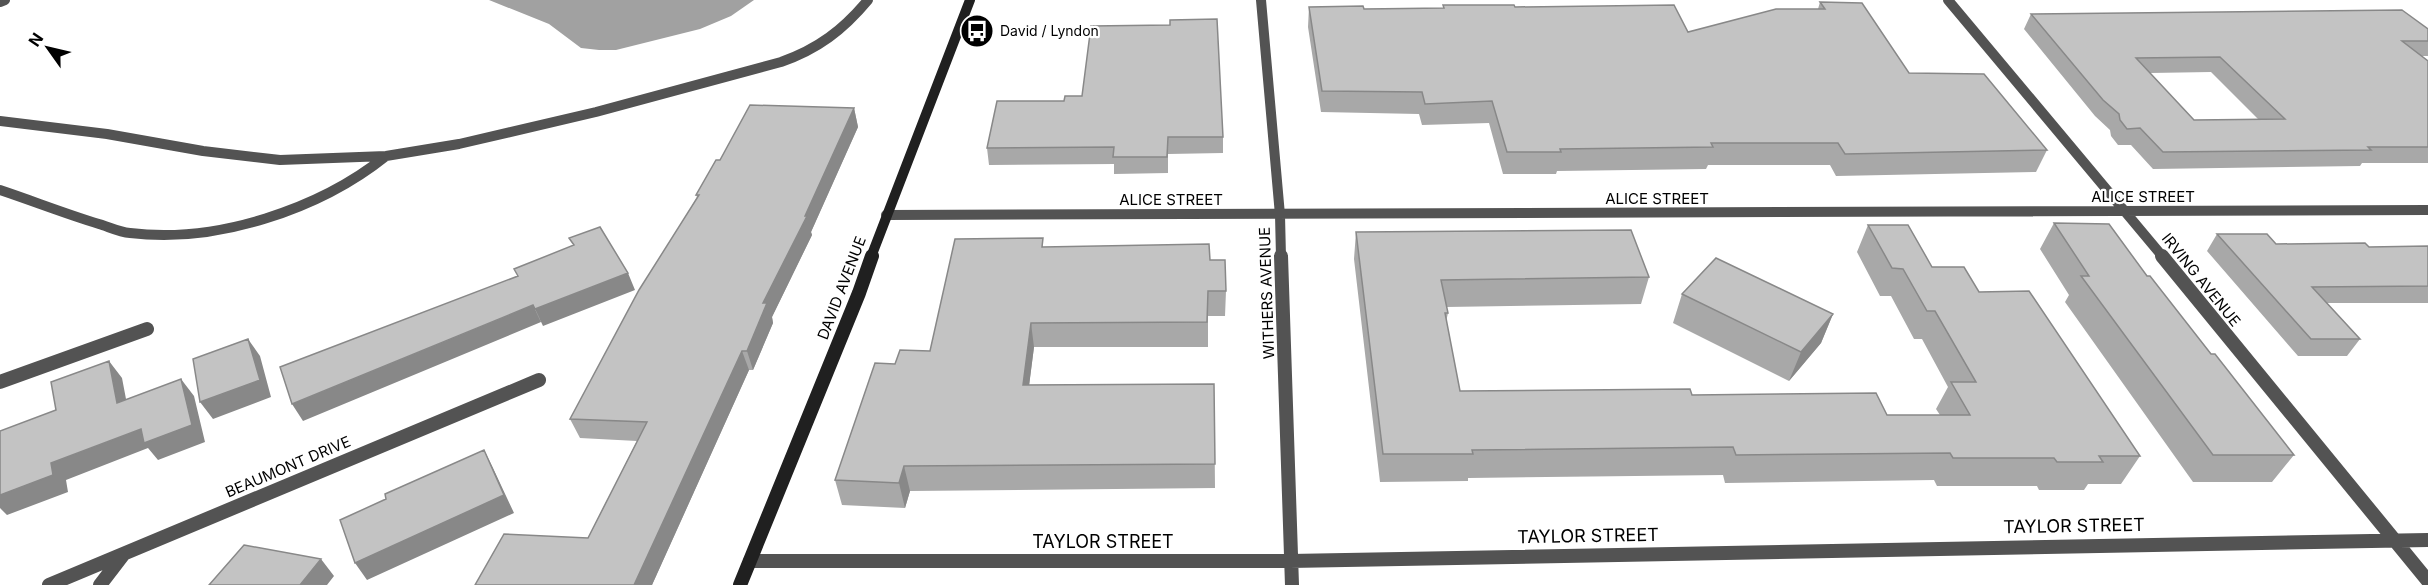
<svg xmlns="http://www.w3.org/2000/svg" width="2428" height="585" font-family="Inter,sans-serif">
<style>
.water{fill:#a1a1a1}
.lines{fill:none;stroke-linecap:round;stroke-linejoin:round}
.lane-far1{stroke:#535353;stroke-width:10}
.lane{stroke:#535353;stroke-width:14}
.street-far1{stroke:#535353;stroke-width:10}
.street{stroke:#535353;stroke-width:14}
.secondary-far1{stroke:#202020;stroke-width:10}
.secondary{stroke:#202020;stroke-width:14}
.wall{fill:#a8a8a8;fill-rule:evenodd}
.shaded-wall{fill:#888}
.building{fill:#c3c3c3;stroke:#888;stroke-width:1.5;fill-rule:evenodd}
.labels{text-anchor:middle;stroke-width:4.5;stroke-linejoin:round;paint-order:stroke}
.far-poi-label{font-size:14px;fill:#000;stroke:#fff;text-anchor:start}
.street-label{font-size:15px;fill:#000;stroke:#fff}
.near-street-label{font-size:18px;fill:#000;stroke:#fff}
</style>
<rect width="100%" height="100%" fill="#fff"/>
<path class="water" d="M489 0H754L731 16 700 29 616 50H599L581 48 549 24Z"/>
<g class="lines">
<path class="lane-far1" d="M0 2 5 0
M0 121 107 134 203 151 280 160 386 156 459 144 596 112 781 62C818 49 843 30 868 0
M0 190C33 201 66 214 99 224 109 227 119 232 130 233 216 244 320 209 386 156"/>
<path class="lane" d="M0 382 147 329"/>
<path class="street-far1" d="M1261 0 1280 215 1281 257
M1948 0 2163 257
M886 215 2428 210"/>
<path class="street" d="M1281 256 1292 585
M2162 256 2428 581
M750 561H1290L2428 540
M49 585 539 380
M100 585 123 555"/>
<path class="secondary-far1" d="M871 257 970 0"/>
<path class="secondary" d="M740 585 859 293 872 256"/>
</g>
<path class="wall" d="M1820 2 1909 73 2047 150 2036 172 1836 176 1830 165H1708L1706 169 1557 171 1556 174H1503L1489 123 1422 125 1419 114 1321 112 1308 27 1309 7 1364 9 1443 8V5L1515 7 1688 32 1818 9Z
M2031 14 2428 29V56H2422L2428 61V163H2362L2360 166 2153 169 2131 145H2118L2111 136 2110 130 2095 116 2024 29ZM2211 72 2258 119 2194 120 2150 73Z
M1064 101 1223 137V153L1168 154V173L1114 174V164L989 165 987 148Z
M854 108 858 127 811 232 812 235 772 317 773 323 753 370H749L652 585H475L588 538 637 441 580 438 570 419 697 197 696 195 720 160Z
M2054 223 2147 276 2294 455 2272 482H2193L2065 302 2069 295 2040 249Z
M1868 225 1932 267 1979 292 2140 456 2121 484H2088L2084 490H2039L2037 486H1937L1934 480 1725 483 1723 475 1468 478V481L1380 482 1354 259 1356 232 1649 277 1641 304 1446 307 1448 313 1446 322 1460 391 1692 395 1887 415H1940L1936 409 1948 387 1922 339H1914L1891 296H1880L1857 252Z
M2217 234 2276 244 2369 247 2428 246V303H2327L2360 339 2347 356H2298L2207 251Z
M1044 247 1210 260 1226 291 1225 316H1208V347H1034L1029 385 1214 384 1215 488 910 491 905 508 842 505 835 480 895 364 930 351Z
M1682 294 1833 314 1821 343 1789 381 1673 323Z"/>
<path class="shaded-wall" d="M854 108 858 127 811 232 812 235 772 317 773 323 753 370 747 351 763 303Z
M628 273 635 290 543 326 535 309Z
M533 305 541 322 303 421 292 404Z
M1833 314 1821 343 1789 381 1801 352Z
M1031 323 1034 347 1026 410 1023 385Z
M248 339 260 356 271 397 213 419 200 402Z
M742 351 749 370 652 585H634Z
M109 361 122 378 130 420 117 403Z
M181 379 194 396 205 442 158 460 148 448 66 480 68 492 7 515 0 508V495L51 463 141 429Z
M484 450 493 468 514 513 367 580 355 563Z
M904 466 910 491 905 508 899 483Z
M321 559 334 576 327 585H300Z"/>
<path class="building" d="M1820 2 1862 3 1909 73 1984 74 2047 150 1845 154 1838 143H1711L1713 147 1560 149 1561 152H1507L1492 101 1425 104 1422 92 1322 91 1309 7 1363 6 1364 9 1444 8 1443 5H1514L1515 7 1674 5 1688 32 1776 9H1825Z
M2402 10 2428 29V41H2402L2428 61V147H2368L2371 150 2163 152 2140 128 2127 129 2120 120 2119 114 2103 100 2031 14ZM2220 57 2285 119 2194 120 2136 58Z
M1217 19 1223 137H1168L1167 157H1113L1114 147 987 148 997 101H1064L1065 96H1082L1091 26 1170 25V20Z
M750 105 854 108 805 216H807L763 303H767L747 351H742L634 585H475L504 534 588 538 647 422 570 419 639 290 699 195H696L716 160H720Z
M2054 223 2109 224 2147 276H2150L2211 354H2215L2294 455H2213L2081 276H2089Z
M1868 225H1908L1932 267H1964L1979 292 2029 291 2140 456H2099L2103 462H2057L2054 458H1953L1950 453 1736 455 1733 447 1472 450 1473 454H1383L1356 232 1631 230 1649 277 1441 280 1448 313H1445L1460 391 1690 389 1692 395 1876 393 1887 415H1970L1951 382H1976L1935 311H1927L1903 269 1892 268Z
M600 227 628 273 535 309 533 305 292 404 280 367 518 276 514 269 574 245 569 238Z
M2217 234H2267L2276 244 2365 243 2369 247 2428 246V286L2312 287 2360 339H2311Z
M1043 238 1042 247 1209 244 1210 260H1225L1226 291H1208L1207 322 1031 323 1023 385 1214 384 1215 464 904 466 899 483 835 480 875 363 895 364 900 350 930 351 955 239Z
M1716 258 1833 314 1801 352 1682 294Z
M248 339 260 380 200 402 193 359Z
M109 361 117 403 181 379 192 425 144 443 141 429 51 463 53 475 0 495V431L56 410 51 382Z
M484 450 504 495 355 563 340 520 386 499 385 494Z
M244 545 321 559 300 585H209Z"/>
<defs>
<g id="bus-disc" transform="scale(1.725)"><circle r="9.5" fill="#000" stroke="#fff"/><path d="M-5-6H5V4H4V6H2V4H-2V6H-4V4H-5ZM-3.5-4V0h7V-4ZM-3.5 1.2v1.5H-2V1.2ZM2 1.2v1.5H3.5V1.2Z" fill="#fff"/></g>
</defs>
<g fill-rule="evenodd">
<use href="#bus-disc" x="977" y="31"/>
</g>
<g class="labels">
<g class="far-poi-label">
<text x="1000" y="36">David / Lyndon</text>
</g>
<g class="street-label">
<text x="2143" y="202">ALICE STREET</text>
<text x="1657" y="204">ALICE STREET</text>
<text x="1171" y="205">ALICE STREET</text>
<text transform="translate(2201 280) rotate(51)" y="5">IRVING AVENUE</text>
<text transform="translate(842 288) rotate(-69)" y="5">DAVID AVENUE</text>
<text transform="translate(1267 293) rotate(-92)" y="5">WITHERS AVENUE</text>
<text transform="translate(288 467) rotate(-23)" y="5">BEAUMONT DRIVE</text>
</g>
<g class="near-street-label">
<text transform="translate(2074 526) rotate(-1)" y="6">TAYLOR STREET</text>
<text transform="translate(1588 536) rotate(-1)" y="6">TAYLOR STREET</text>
<text x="1103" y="548">TAYLOR STREET</text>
</g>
</g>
<g transform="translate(48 48) rotate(304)" stroke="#ffffff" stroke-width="4.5" paint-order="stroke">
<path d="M0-4.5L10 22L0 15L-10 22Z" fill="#000000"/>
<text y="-9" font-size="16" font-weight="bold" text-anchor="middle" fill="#000000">N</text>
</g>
</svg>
